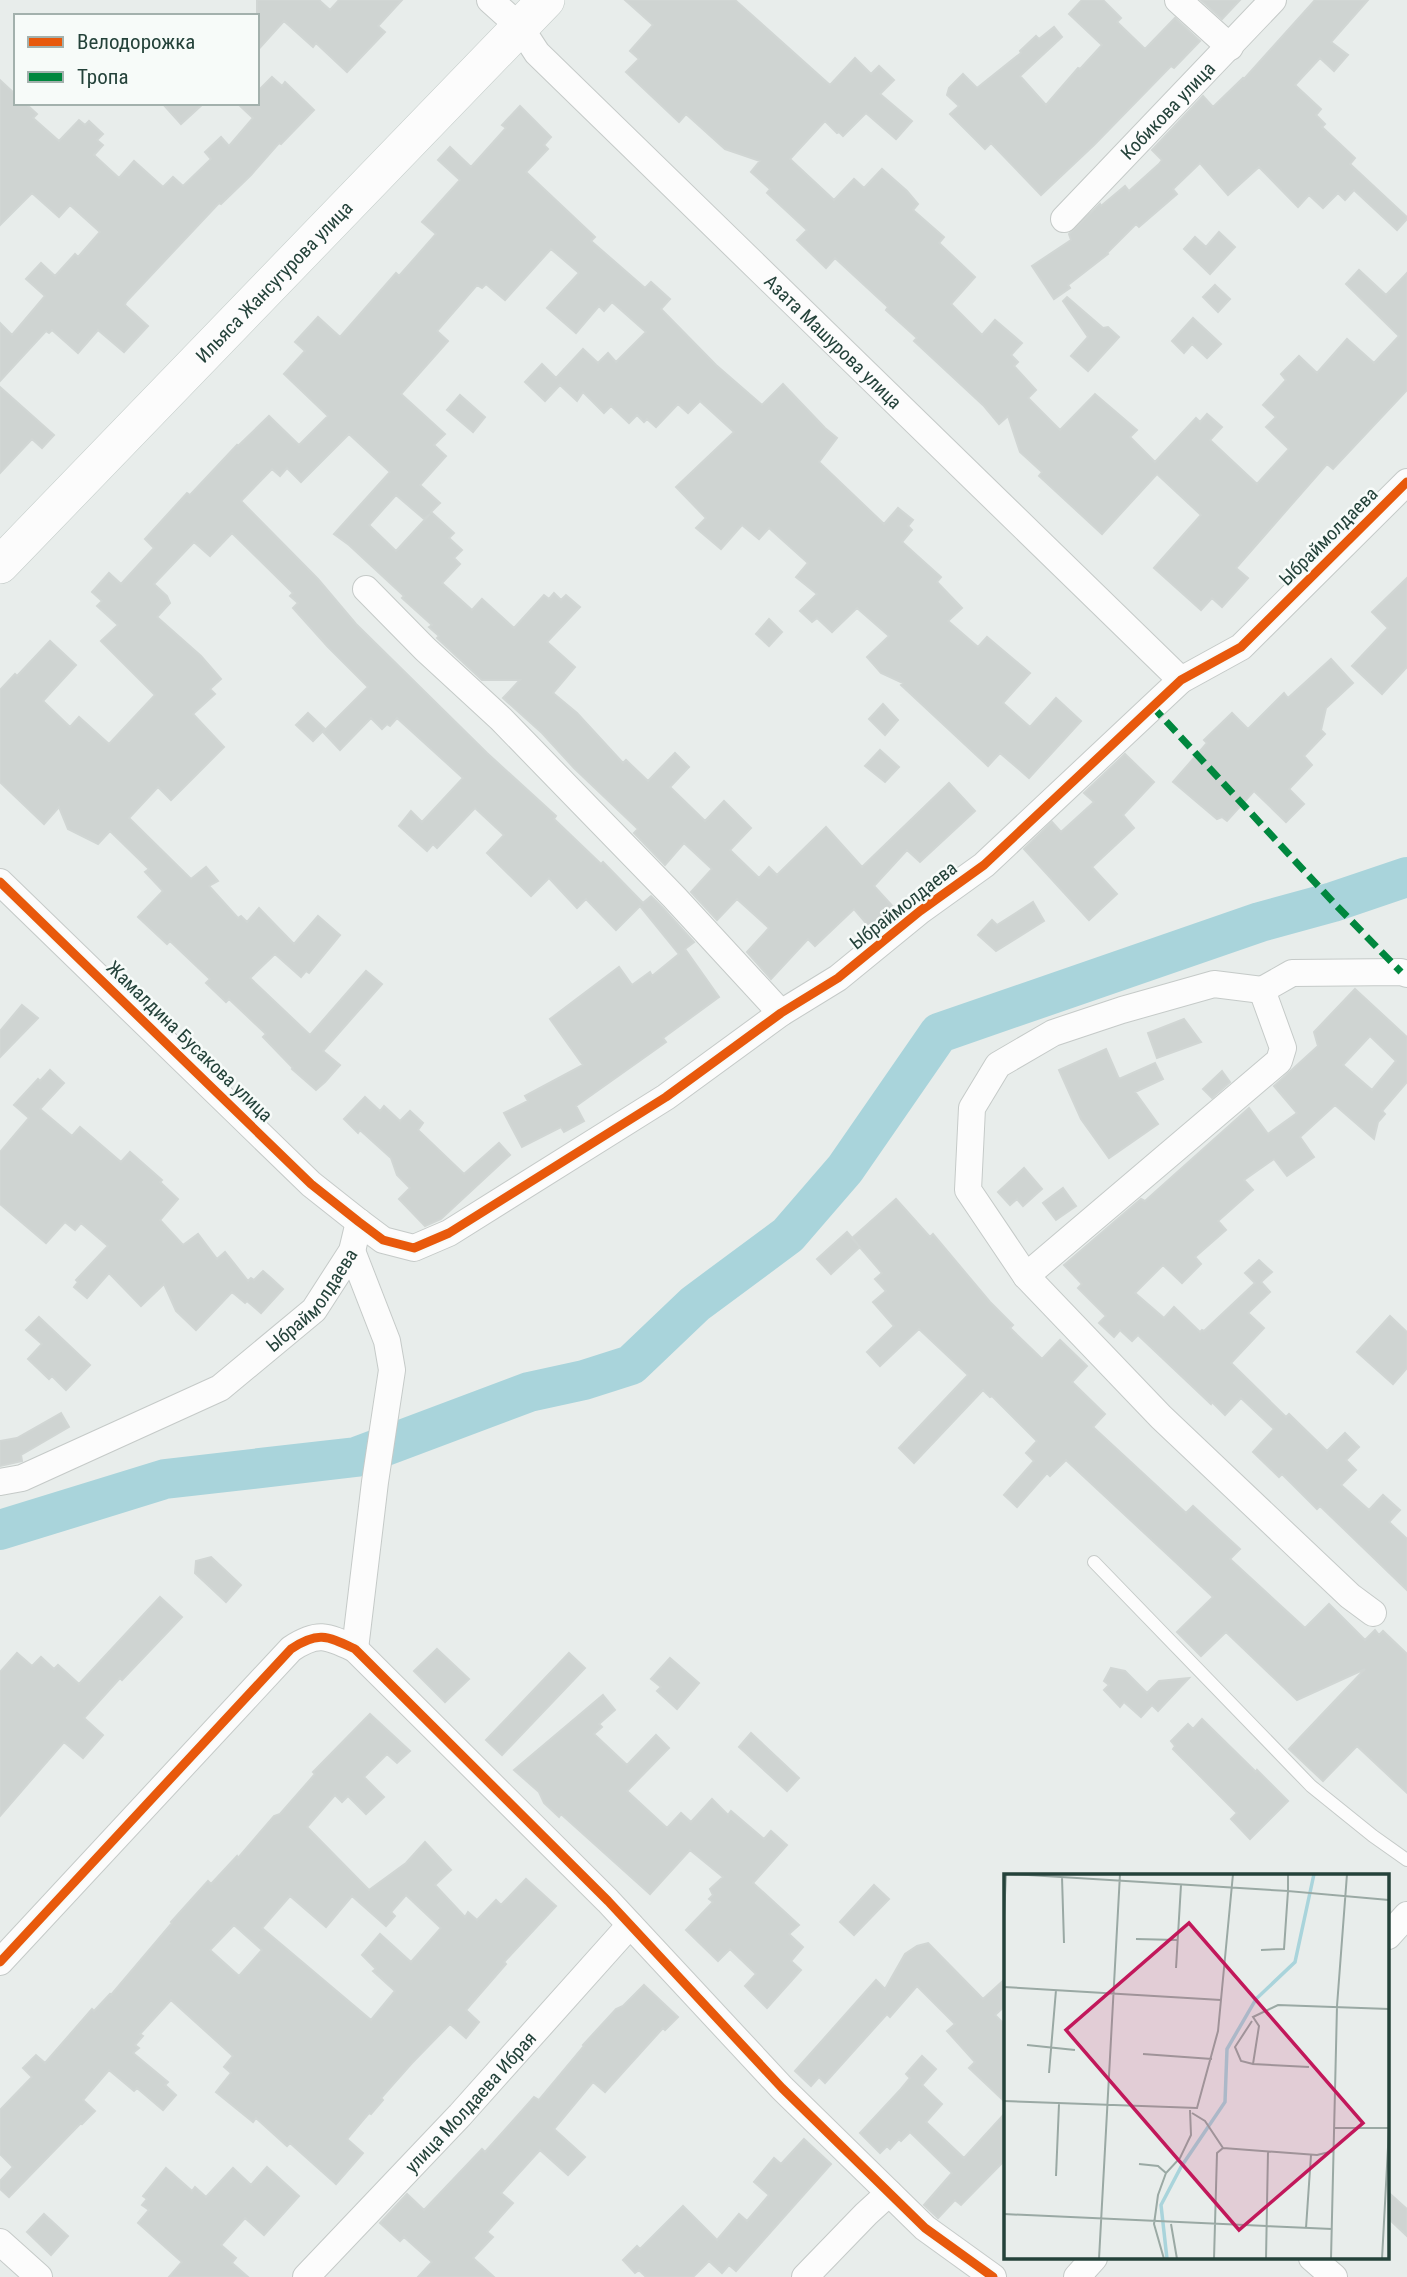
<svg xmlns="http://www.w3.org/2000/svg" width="1407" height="2277" font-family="'Roboto Condensed',sans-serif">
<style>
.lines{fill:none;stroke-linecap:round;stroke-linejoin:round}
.river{stroke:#a9d4db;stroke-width:40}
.building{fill:#cfd4d2;stroke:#d1d6d4;stroke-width:2;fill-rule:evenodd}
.lane-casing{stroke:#c5cac8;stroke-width:14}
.street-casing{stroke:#c5cac8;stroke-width:28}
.secondary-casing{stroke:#c3cbc8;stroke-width:38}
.lane{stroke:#fcfcfc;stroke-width:12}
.street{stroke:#fcfcfc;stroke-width:26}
.secondary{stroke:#fcfcfc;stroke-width:37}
.quiet{stroke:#00873e;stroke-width:7;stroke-dasharray:14 7;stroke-linecap:butt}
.cycleway-casing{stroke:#f7fbf9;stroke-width:13}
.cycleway{stroke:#e8590c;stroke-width:9}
.labels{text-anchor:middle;stroke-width:5;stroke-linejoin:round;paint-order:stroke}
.street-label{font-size:19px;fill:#24423a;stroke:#f7fbf9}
.inset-river{fill:none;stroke:#a9d4db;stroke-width:3.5}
.inset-road{fill:none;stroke:#9aa9a4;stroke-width:2}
.view{fill:#c2185b;fill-opacity:0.15;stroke:#c2185b;stroke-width:3.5}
.inset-edge{fill:none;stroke:#24423a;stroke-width:3.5}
</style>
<rect width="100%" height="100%" fill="#e8edeb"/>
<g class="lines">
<path class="river" d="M0 1530 165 1479 356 1457 529 1392 584 1380 631 1365 695 1304 788 1235 845 1169 939 1033 1260 922 1333 902 1407 877"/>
</g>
<path class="building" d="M257 0H319L330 10 339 0H402L378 26 385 32 347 72 316 43 313 47 284 21 257 51Z
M625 0H735L830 85 855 58 871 74 879 66 894 80 880 94 912 121 896 139 866 113 843 136 839 132 837 133 825 121 790 159 834 200 854 179 864 188 882 169 907 191 918 204 913 210 944 237 939 243 975 277 951 304 982 335 995 320 1022 343 1011 355 1018 362 1014 366 1036 390 1028 398 1060 430 1095 394 1137 430 1130 437 1155 462 1196 418 1200 422 1207 414 1222 427 1210 440 1257 484 1289 449 1266 427 1276 417 1263 405 1286 380 1281 374 1299 356 1317 373 1347 339 1374 363 1399 336 1346 284 1359 270 1386 295 1407 273V390L1333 469 1327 464 1236 568 1248 578 1222 607 1212 598 1201 610 1154 568 1201 515 1157 474 1102 534 1039 476 1042 472 1020 452 1008 416 999 424 984 406 914 341 917 338 886 310 888 307 835 258 826 268 797 240 807 230 767 193 770 189 751 172 760 161 725 149 686 114 679 122 626 72 639 59 630 51 653 25Z
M1082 0H1103L1121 18 1117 22 1145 49 1175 18 1200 41 1174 68 1171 66 1094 145 1041 195 991 143 985 149 950 114 959 106 947 95 949 88 963 74 977 88 1021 53 1020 51 1036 36 1039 39 1054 27 1062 37 1020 76 1046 105 1078 68 1080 69 1102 45 1069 14Z
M1201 0H1240L1222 19Z
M1315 0H1368L1331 42 1348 55 1334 71 1320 58 1295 85 1321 109 1316 115 1325 124 1322 127 1355 158 1350 164 1407 217V219L1397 230 1354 190 1345 200 1338 193 1323 208 1309 195 1298 207 1259 167 1228 195 1200 163 1173 189 1177 194 1139 227 1136 224 1107 253 1108 254 1068 285 1070 288 1054 299 1032 266 1071 240 1069 234 1100 204 1101 206 1125 186 1129 191 1159 164 1162 160 1152 150 1203 96 1213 107 1243 78 1244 79Z
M272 77 282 86 285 82 314 110 281 144 279 143 251 175 221 204 219 203 126 302 125 305 148 326 124 352 98 330 78 353 52 330 49 333 46 331 0 381V323L12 335 45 296 26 279 41 263 55 276 75 254 78 257 100 232 70 205 59 217 32 193 0 225V80L16 95V103H25L37 114 33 118 59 141 79 120 85 125 89 121 103 134 97 140 103 145 94 155 119 178 134 161 163 187 173 177 183 186 211 159 205 152 221 137 229 146 253 118 237 103H257V92Z
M162 103H204L181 124Z
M520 106 551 137 544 145 548 149 526 172 595 237 591 241 645 288 651 282 670 299 661 309 716 365 762 405 783 384 825 428 837 438 819 462 884 524 898 508 913 520 908 526 912 530 902 542 941 577 937 582 962 608 948 621 978 647 987 637 1030 673 1003 703 1030 727 1056 698 1081 721 1029 778 1000 753 988 766 901 685 903 683 881 673 867 657 889 636 857 608 832 632 817 618 812 622 800 611 817 594 796 577 808 563 769 528 759 539 742 525 721 549 696 528 706 518 676 487 734 432 700 401 688 413 678 404 656 427 647 419 644 422 637 415 629 423 611 406 604 413 583 392 577 401 560 385 545 401 525 382 542 364 556 378 583 349 598 363 608 353 616 362 646 332 612 302 604 311 599 306 576 333 547 308 579 273 551 249 505 300 486 284 482 288 477 285 437 331 448 341 401 394 445 434 434 445 446 456 420 485 440 503 431 512 454 533 449 538 462 550 454 558 460 564 442 583 472 610 482 599 514 628 544 595 549 599 554 593 561 600 566 595 580 607 547 642 575 667 553 693 577 713 623 763 626 760 648 781 675 753 689 767 670 787 705 821 724 801 751 828 730 850 759 878 769 867 777 875 826 827 862 867 949 783 975 811 920 862 907 850 874 886 896 910 872 930 854 909 815 946 808 939 771 979 747 952 769 928 737 899 717 920 691 892 712 869 684 843 665 865 634 833 638 829 574 768 542 733 503 698 520 680H482L437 638 439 636 429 627 432 625 402 598 404 596 349 545 334 534 390 472 349 434 301 482 287 468 280 476 272 469 241 501 318 579 356 624 487 753 556 816 554 819 601 864 603 862 643 903 651 896 663 908 694 942 685 949 719 997 663 1038 666 1042 576 1106 584 1121 564 1132 561 1127 522 1147 504 1113 528 1101 525 1096 583 1065 550 1019 619 967 632 985 650 972 652 976 679 954 640 906 616 930 586 899 577 908 549 878 531 896 487 853 504 835 475 808 437 848 433 844 427 851 399 826 411 811 422 822 463 778 397 718 390 726 387 724 382 729 371 718 340 750 323 732 368 687 328 647 293 608 298 603 290 596 293 593 232 533 210 556 194 542 154 584 167 596 170 603 157 617 201 656 221 679 210 689 215 694 193 714 224 747 171 800 158 787 129 818 191 879 206 867 218 881 209 886 238 918 241 916 247 922 259 908 294 944 318 916 340 935 309 973 306 971 301 977 275 954 250 978 310 1035 366 971 382 984 323 1051 340 1065 325 1082 316 1090 292 1069 293 1068 263 1037 266 1034 229 999 226 1002 206 983 210 979 170 941 167 944 138 917 163 891 145 872 149 869 110 831 98 844 68 829 59 807 44 824 0 782V690L15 674 17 676 50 641 76 665 43 701 70 727 79 717 109 744 155 695 101 641 118 625 97 606 102 601 92 592 109 573 121 584 154 548 145 539 187 493 190 495 237 445 238 446 269 416 299 445 328 416 284 374 305 351 295 342 318 317 340 337 396 273 399 276 436 234 422 222 460 180 438 160 450 147 471 167 506 128 502 125ZM396 495 424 519 430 514 396 551 369 525Z
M1219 232 1235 247 1210 274 1184 249 1195 237 1206 247Z
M1215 285 1230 299 1218 312 1203 297Z
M1067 297 1103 328 1108 327 1119 337 1088 371 1071 356 1088 337 1063 301Z
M1193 318 1221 344 1207 358 1192 344 1184 353 1172 341Z
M0 387 54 435 42 448 32 439 0 473Z
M460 395 485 417 473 432 447 410Z
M1407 578V667L1382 694 1352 666 1388 628 1372 612Z
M769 619 782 632 769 646 756 634Z
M1331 659 1353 683 1326 708 1321 730 1325 734 1304 756 1312 765 1289 789 1304 804 1286 822 1254 791 1227 821 1222 817 1217 819 1173 782 1207 743 1204 740 1232 713 1248 729 1284 693 1288 698Z
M883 704 898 720 885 735 869 719Z
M308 713 325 729 313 741 296 725Z
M880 750 899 767 885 782 865 766Z
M1125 754 1154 782 1123 815 1134 828 1092 867 1117 894 1089 920 1024 849 1052 822 1061 832 1094 802 1084 793Z
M1033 902 1044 921 996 951 978 935 992 920 997 925Z
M1355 989 1407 1037V1082L1382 1111 1385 1114 1378 1122 1374 1139 1335 1105 1300 1137 1314 1157 1287 1176 1274 1159 1244 1180 1253 1190 1218 1221 1226 1230 1195 1257 1201 1264 1182 1283 1163 1265 1135 1293 1164 1318 1174 1307 1200 1332 1202 1330 1204 1331 1255 1283 1245 1273 1259 1260 1272 1272 1261 1282 1270 1292 1248 1313 1264 1328 1231 1363 1286 1417 1289 1414 1327 1451 1345 1433 1359 1447 1346 1460 1356 1470 1341 1485 1369 1510 1383 1495 1400 1510 1389 1522 1407 1539V1590L1320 1506 1317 1509 1282 1474 1279 1477 1253 1452 1274 1429 1241 1398 1225 1415 1212 1402 1211 1404 1138 1335 1132 1341 1120 1330 1114 1337 1099 1323 1106 1316 1078 1288 1082 1284 1064 1265 1141 1199 1145 1201 1249 1108 1268 1134 1297 1113 1274 1086 1318 1046 1314 1032ZM1370 1036 1396 1061 1372 1090 1343 1065Z
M22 1005 38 1018 0 1057V1031Z
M1184 1019 1201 1042 1157 1058 1148 1033Z
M1106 1049 1119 1079 1155 1063 1163 1079 1135 1092 1158 1124 1109 1158 1081 1119 1059 1070Z
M50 1070 64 1083 40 1109 72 1136 80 1127 121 1162 130 1152 162 1180 160 1182 178 1199 160 1220 183 1245 198 1234 217 1259 225 1252 248 1281 251 1278 254 1280 263 1271 271 1278 283 1289 261 1313 247 1301 245 1303 232 1292 196 1330 176 1311 164 1284 141 1306 109 1273 87 1298 74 1287 78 1282 76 1280 108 1246 81 1223 75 1230 65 1222 46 1243 0 1204V1152L29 1118 14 1105 38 1079 40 1081Z
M1222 1071 1230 1082 1212 1098 1203 1089Z
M365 1097 380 1111 384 1106 400 1121 410 1111 423 1123 418 1130 464 1174 499 1143 510 1155 441 1219 425 1226 399 1199 410 1188 397 1175 391 1158 360 1130 358 1133 344 1119Z
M1024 1168 1042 1189 1023 1206 1017 1199 1010 1205 998 1192Z
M1063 1188 1076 1206 1056 1220 1043 1203Z
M896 1199 930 1237 933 1234 990 1302 1013 1325 1010 1328 1042 1359 1060 1340 1087 1366 1072 1382 1105 1414 1093 1427 1186 1513 1193 1506 1240 1549 1230 1559 1305 1628 1329 1604 1365 1640 1375 1630 1379 1635 1383 1631 1407 1654V1793L1357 1746 1323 1781 1289 1749 1365 1669 1297 1700 1226 1632 1201 1656 1177 1632 1213 1597 1066 1460 1050 1476 1047 1473 1017 1507 1004 1495 1034 1461 1026 1453 1037 1441 992 1396 990 1397 983 1390 914 1463 899 1448 968 1375 919 1329 880 1366 867 1352 894 1326 873 1302 886 1291 875 1279 882 1273 852 1238Z
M847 1232 860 1247 831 1274 817 1259Z
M1390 1316 1407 1332V1368L1393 1384 1357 1352Z
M39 1317 90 1365 66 1390 52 1376 49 1379 28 1359 42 1344 26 1330Z
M61 1413 69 1427 21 1455 22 1461 0 1466V1441L17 1438Z
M211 1557 241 1585 226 1602 195 1573 196 1561Z
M160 1597 182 1617 122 1680 120 1678 84 1718 103 1735 83 1758 64 1742 0 1816V1672L17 1653 32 1666 41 1657 54 1669 58 1665 79 1684Z
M437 1649 469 1679 445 1702 414 1671Z
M569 1653 585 1668 502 1755 486 1740Z
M670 1658 699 1683 677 1709 657 1691 661 1687 651 1679Z
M1111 1668 1125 1671 1147 1693 1159 1681 1189 1678 1158 1711 1152 1705 1141 1717 1124 1702 1120 1707 1104 1690 1109 1685 1104 1681Z
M603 1695 615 1710 599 1724 602 1727 594 1734 627 1765 656 1735 669 1748 627 1791 667 1828 681 1813 691 1822 712 1799 728 1815 731 1811 764 1839 771 1831 787 1845 753 1883 799 1925 789 1934 803 1947 791 1961 801 1970 767 2008 745 1986 756 1974 730 1949 718 1961 686 1930 713 1902 709 1899 713 1895 710 1889 723 1877 690 1850 650 1894 561 1814 559 1817 544 1803 539 1792 514 1770Z
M370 1714 410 1751 397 1763 387 1754 364 1777 384 1797 366 1814 348 1796 342 1802 335 1795 307 1827 369 1890 406 1863 425 1842 451 1870 435 1885 465 1917 468 1912 477 1920 496 1900 501 1905 526 1879 556 1906 504 1962 506 1964 466 2010 479 2022 466 2038 450 2024 412 2063 381 2098 383 2100 371 2114 369 2113 347 2139 363 2153 336 2184 290 2143 287 2146 256 2118 253 2122 216 2092 231 2073 224 2067 233 2056 171 2000 140 2034 143 2036 135 2045 139 2048 133 2053 168 2082 165 2085 176 2095 163 2110 137 2088 134 2091 109 2070 83 2100 95 2111 82 2124 81 2123 9 2197 0 2189V2181L13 2167 0 2154V2110L32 2077 23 2068 36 2055 45 2063 92 2009 94 2011 110 1994 111 1995 172 1923 171 1922 208 1881 211 1884 237 1856 238 1858 274 1816 280 1814 315 1774 313 1772ZM406 1895 441 1928 411 1962 380 1934 362 1955 376 1969 373 1971 395 1991 371 2020 262 1928 290 1896 326 1927 352 1896 386 1926 395 1916 391 1912ZM234 1925 262 1950 239 1976 210 1950Z
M1202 1719 1256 1772 1257 1770 1288 1801 1250 1839 1231 1819 1237 1813 1173 1749 1175 1746 1171 1741 1188 1724 1193 1729Z
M751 1733 799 1778 787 1791 739 1747Z
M874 1885 889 1899 854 1935 840 1922Z
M928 1943 983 1999 1006 1978V2005L995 2015 1006 2026V2103L969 2068 975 2062 947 2031 955 2024 917 1986 890 2017 887 2014 825 2083 819 2077 811 2086 795 2071 876 1980 885 1989 905 1954 917 1946Z
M644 1985 678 2017 665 2030 663 2028 605 2092 593 2082 554 2129 585 2157 568 2175 540 2150 501 2193 513 2203 487 2232 493 2237 473 2258 494 2277H418L432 2262 404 2237 400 2241 380 2223 407 2194 424 2210 482 2149 485 2152 534 2097 539 2100 584 2046 583 2045 616 2009 623 2006Z
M922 2056 936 2069 922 2085 942 2104 926 2122 964 2158 1006 2112V2159L961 2205 955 2200 938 2218 924 2205 952 2173 910 2132 901 2141 899 2139 890 2149 887 2146 880 2153 860 2133 901 2089 910 2078 906 2074Z
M804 2139 831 2164 736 2271 729 2265 722 2273 709 2261 693 2277H646L639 2270 635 2273 623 2260 637 2246 640 2249 683 2206 717 2240 739 2214 747 2221 769 2195 754 2182 774 2158 781 2164Z
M267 2167 299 2196 264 2235 245 2218 221 2245 236 2258 232 2263 248 2277H169L182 2262 138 2223 149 2210 142 2205 147 2199 143 2196 166 2168 192 2191 195 2187 206 2197 233 2168 251 2185Z
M1388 2192 1407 2209V2236L1388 2218Z
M44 2214 68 2236 51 2255 27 2232Z"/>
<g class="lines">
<g class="lane-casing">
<path id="lane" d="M1094 1562 1311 1786 1373 1836 1407 1860"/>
</g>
<g class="street-casing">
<g id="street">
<path id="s1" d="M490 0 520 27 537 53 1181 680"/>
<path d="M1178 0 1230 47"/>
<path id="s2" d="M1064 219 1273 0"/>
<path d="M366 589 425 649 501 719 674 897 781 1013"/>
<path d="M0 882 311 1184 359 1222 383 1240 414 1248 449 1233 666 1097 781 1013 838 978 920 911 984 865 1181 680 1241 647 1407 482"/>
<path d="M352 1251 387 1341 392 1370 375 1482 355 1649"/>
<path d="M1026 1276 968 1190 972 1108 998 1065 1053 1033 1122 1010 1214 984 1262 990"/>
<path id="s3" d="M0 1482 22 1478 220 1388 314 1310 352 1251 359 1222"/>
<path d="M1373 1613 1350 1596 1161 1417 1026 1276 1279 1061 1283 1048 1262 990 1292 973 1401 972 1407 974"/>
<path d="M1388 1936 1407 1915"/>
<path d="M0 1962 291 1649C318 1631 327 1636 355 1649L608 1901 782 2088 925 2228 993 2277"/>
<path d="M0 2242 39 2277"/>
<path d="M1312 2258 1334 2277"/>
<path id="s4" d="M306 2277 460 2115 630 1925"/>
<path d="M805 2277 866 2214 889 2193"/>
<path d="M1077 2277 1094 2258"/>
</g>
</g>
<g class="secondary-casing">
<g id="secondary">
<path id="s5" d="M0 565 546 0"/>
</g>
</g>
<use href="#lane" class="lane"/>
<use href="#street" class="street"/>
<use href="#secondary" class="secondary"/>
<path class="quiet" d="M1152 706 1333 902 1401 972"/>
<g class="cycleway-casing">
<path id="cycleway" d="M0 882 311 1184 359 1222 383 1240 414 1248 449 1233 666 1097 781 1013 838 978 920 911 984 865 1181 680 1241 647 1407 482
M0 1962 291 1649C318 1631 327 1636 355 1649L608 1901 782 2088 925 2228 993 2277"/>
</g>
<use href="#cycleway" class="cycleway"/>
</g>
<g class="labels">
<g class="street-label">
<text dy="7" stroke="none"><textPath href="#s2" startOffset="150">Кобикова улица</textPath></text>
<text dy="7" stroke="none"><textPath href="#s5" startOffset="394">Ильяса Жансугурова улица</textPath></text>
<text dy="7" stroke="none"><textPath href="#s1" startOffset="485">Азата Машурова улица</textPath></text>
<text transform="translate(1328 536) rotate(-45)" y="7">Ыбраймолдаева</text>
<text transform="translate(903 905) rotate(-38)" y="7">Ыбраймолдаева</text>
<text transform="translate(190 1041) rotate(44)" y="7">Жамалдина Бусакова улица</text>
<text dy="7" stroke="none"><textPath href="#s3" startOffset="368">Ыбраймолдаева</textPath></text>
<text dy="7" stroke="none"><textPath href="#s4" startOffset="240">улица Молдаева Ибрая</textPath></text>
</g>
</g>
<g transform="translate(1004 1874)">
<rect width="385" height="385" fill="#e8edeb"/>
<path class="inset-river" d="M163 385 157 331 177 293 221 228 223 175 252 125 291 88 310 0"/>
<path class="inset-road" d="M7 0 284 17V0M58 3 60 69M0 42 2 0M132 65 173 66M257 76 280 75 284 17 385 26M172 94 177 11M0 113 217 126M248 147 231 173 237 187 249 190M23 171 71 176M139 180 208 185M305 193 249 190 255 152 249 143 274 131 385 135M45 199 52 116M0 227 193 234 214 157 229 0M188 239 201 247 219 274M330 254H385M219 274 313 281 330 277M135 290 154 292 162 299M52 302 55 230M0 340 328 355M167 350 173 385M302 354 307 281M95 385 116 0M160 385 150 350 154 321 162 299 176 284 187 261 186 236M210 385 213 279 219 274M262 385 264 277M327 385 333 132 343 0M378 385 385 255"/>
<path class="view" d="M185 49 359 249 235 356 62 156Z"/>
<rect width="385" height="385" class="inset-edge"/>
</g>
<rect x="14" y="14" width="245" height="91" fill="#f7fbf9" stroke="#a3b1ad" stroke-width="2"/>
<rect x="28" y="37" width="35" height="10" fill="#e8590c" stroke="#a3b1ad" stroke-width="2"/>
<text x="77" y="49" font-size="21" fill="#24423a">Велодорожка</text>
<rect x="28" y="72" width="35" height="10" fill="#00873e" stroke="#a3b1ad" stroke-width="2"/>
<text x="77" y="84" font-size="21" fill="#24423a">Тропа</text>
</svg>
